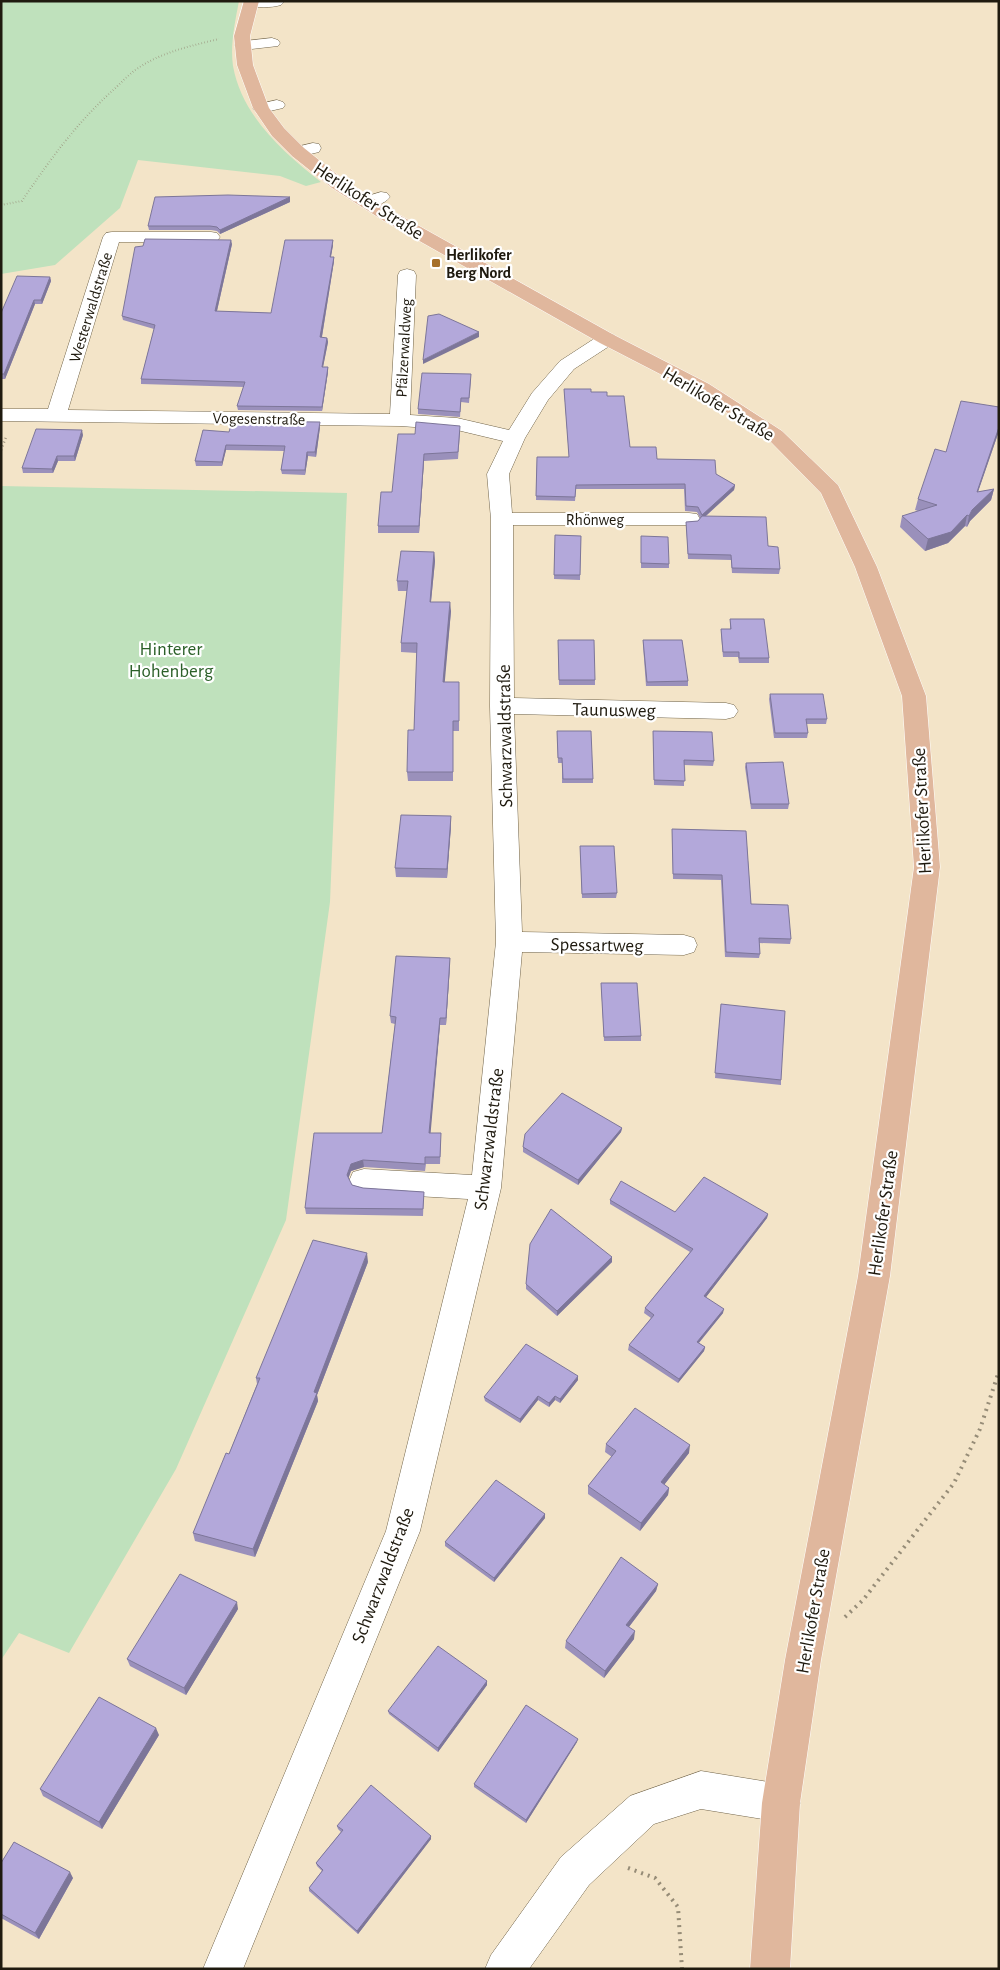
<svg xmlns="http://www.w3.org/2000/svg" width="1000" height="1970" font-family="'Alegreya Sans',sans-serif">
<style>
.green{fill:#bfe1bc}
.lines{fill:none;stroke-linecap:round;stroke-linejoin:round}
.minor-casing{stroke:#71644a;stroke-width:1}
.major-casing{stroke:#fff;stroke-width:1}
.path-far2{stroke:#968c77;stroke-width:2;stroke-dasharray:0.5 2.5;stroke-linecap:butt}
.path-far1{stroke:#968c77;stroke-width:2.5;stroke-dasharray:1 3;stroke-linecap:butt}
.path{stroke:#968c77;stroke-width:4;stroke-dasharray:2 5;stroke-linecap:butt}
.minor{fill:#fff;fill-rule:evenodd}
.major{fill:#e0b79d;fill-rule:evenodd}
.wall{fill:#9a90bb}
.shaded-wall{fill:#7d7699}
.building{fill:#b3a8da;stroke:#7d7699}
.poi-dot{fill:#a6702b;stroke:#fff;stroke-width:2}
.labels{text-anchor:middle;stroke-width:4.5;stroke-linejoin:round;paint-order:stroke}
.far-poi-label{font-size:16px;font-weight:bold;fill:#1f1a0f;stroke:#fff;text-anchor:start}
.far-street-label{font-size:16px;fill:#1f1a0f;stroke:#fff}
.street-label{font-size:19px;fill:#1f1a0f;stroke:#fff}
.park-label{font-size:19px;fill:#2c6029;stroke:#fff}
</style>
<rect width="100%" height="100%" fill="#f3e4c8"/>
<path class="green" d="M1 1H239C235 22 230 45 233 66 242 116 283 152 321 182L306 186 280 176 138 160 120 208 55 265 1 274Z
M1 486 347 493 330 902 286 1220 176 1469 69 1653 19 1633 1 1660Z"/>
<g class="lines">
<g class="minor-casing">
<path id="minor" d="M244 2 245 1 284 2 281 5C271 8 257 8 247 5Z
M272 38 278 40 280 43 278 46 243 50 237 48 235 45 237 42Z
M277 100 283 102 285 105 283 108 261 113 255 111 253 108 255 105Z
M313 143 319 144 321 148 319 152 298 157 292 156 290 152 292 148Z
M381 192 387 193 390 197C384 205 370 208 361 206L358 202 361 198Z
M112 232H211L217 233 220 237 217 241 211 242H119L68 410 390 414 398 275 400 271 407 269 414 271 416 275 410 415 457 418 509 430 532 393 560 361 600 335 607 333 614 335 617 339 614 343 574 369 548 400 525 438 509 474 512 513H689L697 514 700 519 697 524 689 525H513L514 698 726 703 734 705 738 711 734 717 726 719 514 714 522 932 684 935 694 938 697 945 694 952 684 955 522 952 501 1188 420 1531 243 1969H203L386 1531 468 1199 364 1193 353 1190 349 1181 353 1172 364 1169 472 1175 496 942 490 706 491 519 487 474 503 441 457 430 400 426 1 421V409H48L103 237 106 233Z
M701 1771 781 1784 794 1790 800 1803 794 1816 781 1822 701 1809 654 1824 589 1885 529 1969H485L491 1955 561 1857 630 1796Z"/>
</g>
<g class="major-casing">
<path id="major" d="M244 1H259L250 36 253 65 269 108 284 128 304 148 344 180 396 213 614 335 709 384 782 431 838 485 877 567 926 696 940 867 890 1276 821 1660 800 1803 790 1969H750L762 1803 785 1660 858 1276 914 867 902 696 855 567 821 493 768 439 695 392 600 343 384 221 332 188 292 156 272 136 253 108 237 65 234 36Z"/>
</g>
<path class="path-far2" d="M1 205 22 201C49 161 75 125 111 92 119 85 126 77 134 71 158 53 190 46 219 39"/>
<path class="path-far1" d="M1 450 6 437"/>
<path class="path" d="M845 1617 863 1600 954 1483 980 1429 999 1371
M628 1868 655 1878 678 1907 682 1969"/>
<use href="#minor" class="minor"/>
<use href="#major" class="major"/>
</g>
<path class="wall" d="M290 197V202L220 234 217 231 211 230H149L148 226Z
M232 244 217 311 271 313 333 245 331 257H334V261L322 337 327 338 328 342 323 367H328V372L322 411 238 410 237 406 244 387 141 384V379L154 329 123 320 122 316Z
M50 277 51 281 42 304H35L5 379H1V313Z
M471 379 469 403 461 402 460 417 418 414V409Z
M564 389 591 392 607 396 630 447 657 459 716 474 735 485 734 490 706 516 768 546 780 569 779 574 732 573 731 560 688 559 686 522 698 521 700 518 697 512 685 511 684 489H576L575 501 536 500 537 457H569Z
M999 407V431L978 492 994 489 991 500 970 521 967 527 965 526 948 543 925 551 900 527 902 516 918 511 915 510 918 499 946 452Z
M320 427 316 457 308 456 305 475 282 474 281 470 284 451 226 450 222 466H196L195 461 229 432Z
M460 433 458 459 424 461 419 533H378V526L415 434Z
M83 435 75 461H58L53 473H23L22 468Z
M555 535 581 536 580 580 554 579Z
M641 536 669 564V568H641Z
M434 552 435 561 431 602 451 611 444 682 459 691V731H453V781H408L407 772 414 730 417 653 401 652V643L407 591H398L397 581Z
M730 619 769 658V663H739L738 657H723L721 634V629H730Z
M558 640 595 680V685H559Z
M643 640 688 681V686H646L643 645Z
M770 694 827 719 826 724H806L808 733 807 738H774L769 699Z
M557 731 593 779V783H562V763H558Z
M653 731 714 761 713 766 684 765V786L654 785Z
M746 763 789 804 788 809H751L745 767Z
M451 816V826L447 878 396 877 395 868Z
M672 829 746 831 751 904 791 939 790 944 759 943 760 954 759 958 725 957 721 880 673 879Z
M580 846 617 893 616 898H582Z
M450 958V965L446 1025H440L430 1133 441 1140 440 1164H426L425 1171 364 1167 351 1171 348 1179 352 1185 363 1188 424 1192 423 1216 306 1214 305 1208 382 1133 395 1024 391 1023 390 1016Z
M601 983 641 1036V1041H604Z
M721 1004 781 1080V1085L715 1078Z
M622 1128 621 1132 578 1185 523 1152V1147Z
M610 1200 675 1212 768 1214 767 1218 706 1297 723 1313 699 1343 705 1347 704 1351 678 1383 628 1350 629 1345 651 1318 644 1313 645 1308 690 1252 610 1204Z
M612 1257V1262L557 1316 526 1289V1284Z
M368 1262 317 1395 318 1401 255 1557 195 1541 193 1533 229 1454 257 1384 256 1378Z
M578 1380 560 1403 555 1400 549 1407 538 1400 520 1423 485 1401 484 1397Z
M606 1444 689 1453 664 1485 669 1488 668 1495 640 1531 588 1494V1486L612 1457 605 1452Z
M545 1514V1518L494 1582 445 1546V1542Z
M658 1584 656 1591 629 1627 634 1639 604 1678 565 1648 566 1641Z
M238 1609 186 1695 130 1666 127 1659Z
M487 1681V1685L438 1752 389 1714 388 1711Z
M159 1735 102 1829 43 1796 40 1789Z
M577 1742 526 1823 474 1787V1784Z
M337 1826 431 1836V1839L358 1934 309 1891V1888L322 1871 317 1866 316 1863 341 1832 338 1829Z
M1 1863 73 1878 39 1939 1 1918Z"/>
<path class="shaded-wall" d="M290 197V202L220 234V230Z
M231 240 232 244 216 315 215 311Z
M333 240V245L330 261V257Z
M334 257V261L321 342 320 337Z
M50 277 51 281 42 304 41 300Z
M34 300 35 304 5 379 4 374Z
M479 332V337L423 364V360Z
M327 338 328 342 322 372V367Z
M328 367V372L322 411V407Z
M320 422V427L316 457 315 452Z
M999 427V431L974 503 977 492Z
M82 430 83 435 75 461 74 456Z
M226 445V450L222 466V462Z
M307 452 308 456 305 475V470Z
M424 454V461L419 533V526Z
M57 456 58 461 53 473 52 469Z
M735 485 734 490 701 520 702 515Z
M994 489 991 500 970 521 967 527 969 516 972 510Z
M967 515 965 526 948 543 925 551 928 539Z
M434 552 435 561 430 611V602Z
M450 602 451 611 444 691 443 682Z
M451 816V826L447 878V869Z
M450 958V965L446 1025V1018Z
M440 1018V1025L430 1140 429 1133Z
M622 1128 621 1132 578 1185V1180Z
M363 1160 364 1167 351 1171 347 1182V1175L351 1164Z
M768 1214 767 1218 703 1301 704 1296Z
M367 1253 368 1262 317 1395 318 1401 255 1557 253 1549Z
M612 1257V1262L557 1316V1311Z
M724 1309 723 1313 696 1346 697 1342Z
M705 1347 704 1351 678 1383 679 1379Z
M578 1376V1380L560 1403V1399Z
M538 1396V1400L520 1423V1419Z
M555 1396V1400L549 1407V1403Z
M690 1445 689 1453 660 1490 661 1482Z
M669 1488 668 1495 640 1531 641 1523Z
M545 1514V1518L494 1582V1578Z
M658 1584 656 1591 625 1632 626 1625Z
M237 1602 238 1609 186 1695 184 1688Z
M635 1631 634 1639 604 1678 605 1671Z
M487 1681V1685L438 1752V1748Z
M156 1728 159 1735 102 1829 99 1822Z
M578 1739 577 1742 526 1823V1820Z
M431 1836V1839L358 1934 357 1931Z
M70 1872 73 1878 39 1939 35 1933Z"/>
<path class="building" d="M228 195 290 197 220 230 217 227 210 226H148L155 197Z
M145 239 231 240 215 311 271 313 285 240H333L330 257H334L320 337 327 338 322 367H328L322 407 237 406 245 382 141 379 155 325 122 316 135 247 143 246Z
M17 276 50 277 41 300H34L4 374H1V313Z
M439 314 479 332 423 360 428 316Z
M422 373 471 374 469 398H461L460 412 418 409Z
M564 389H591V392H607V396H624L630 447H656L657 459 715 460 716 474 735 485 702 515 698 507 686 506 685 484 576 485 575 497 536 496 537 457H569Z
M961 401 999 407V427L977 492 994 489 972 510 969 516 967 515 951 532 928 539 902 516 937 505 918 499 935 449 946 452Z
M232 421 320 422 315 452H307L305 470H281L285 446 226 445 222 462 195 461 203 430 229 432Z
M416 422 460 426 458 452 424 454 419 526H378L381 492H392L398 434H415Z
M36 429 82 430 74 456H57L52 469 22 468Z
M702 516 766 517 768 546 778 547 780 569 732 568 731 555 688 554 686 522 698 521Z
M555 535 581 536 580 575H554Z
M641 536 668 537 669 564 641 563Z
M401 551 434 552 430 602H450L443 682H459V721H453V772H407L408 730H414L417 643H401L408 581H397Z
M730 619H764L769 658H739V652H723L721 629H731Z
M558 640H594L595 680H559Z
M643 640H682L688 681 647 682Z
M770 694H823L827 719H806L808 733H775Z
M557 731H591L593 779H563L562 758H558Z
M653 731 712 732 714 761 684 760 685 781 654 780Z
M783 762 789 804H751L746 763Z
M401 815 451 816 447 869 395 868Z
M672 829 746 831 751 904 788 905 791 939 759 938 760 954 726 952 722 875 673 874Z
M580 846H614L617 893 582 894Z
M396 956 450 958 446 1018H440L429 1133H441L440 1157H425V1164L363 1160 351 1164 347 1175 352 1185 363 1188 424 1192 423 1209 305 1208 314 1133H382L396 1017 390 1016Z
M601 983H637L641 1036 604 1037Z
M721 1004 785 1011 781 1080 715 1073Z
M562 1093 622 1128 578 1180 523 1147 525 1134Z
M704 1177 768 1214 704 1296 724 1309 697 1342 705 1347 679 1379 629 1345 654 1315 645 1308 693 1249 610 1200 621 1181 675 1212Z
M551 1209 612 1257 557 1311 526 1284 530 1244Z
M313 1240 367 1253 314 1392 317 1393 253 1549 193 1533 226 1453 229 1454 260 1378H256Z
M526 1344 578 1376 560 1399 555 1396 549 1403 538 1396 520 1419 484 1397Z
M635 1408 690 1445 661 1482 669 1488 641 1523 588 1486 616 1451 606 1444Z
M496 1480 545 1514 494 1578 445 1542Z
M621 1557 658 1584 626 1625 635 1631 605 1671 566 1641Z
M180 1574 237 1602 184 1688 127 1659Z
M438 1646 487 1681 438 1748 388 1711Z
M99 1697 156 1728 99 1822 40 1789Z
M526 1705 578 1739 526 1820 474 1784Z
M371 1785 431 1836 357 1931 309 1888 323 1870 316 1863 343 1830 337 1826Z
M14 1842 70 1872 35 1933 1 1914V1863Z"/>
<rect class="poi-dot" x="431" y="258" width="10" height="10" rx="2.5"/>
<g class="labels">
<g class="far-poi-label">
<text x="446" y="260">Herlikofer<tspan x="446" dy="18">Berg Nord</tspan></text>
</g>
<g class="far-street-label">
<text transform="translate(90 307) rotate(-73)" y="6">Westerwaldstraße</text>
<text transform="translate(403 348) rotate(-87)" y="6">Pfälzerwaldweg</text>
<text transform="translate(259 418) rotate(1)" y="6">Vogesenstraße</text>
<text x="595" y="525">Rhönweg</text>
</g>
<g class="street-label">
<text transform="translate(369 200) rotate(33)" y="7">Herlikofer Straße</text>
<text transform="translate(719 403) rotate(31)" y="7">Herlikofer Straße</text>
<text transform="translate(614 709) rotate(1)" y="7">Taunusweg</text>
<text transform="translate(504 736) rotate(-91)" y="7">Schwarzwaldstraße</text>
<text transform="translate(921 811) rotate(-93)" y="7">Herlikofer Straße</text>
<text transform="translate(597 944) rotate(1)" y="7">Spessartweg</text>
<text transform="translate(488 1139) rotate(-83)" y="7">Schwarzwaldstraße</text>
<text transform="translate(882 1213) rotate(-82)" y="7">Herlikofer Straße</text>
<text transform="translate(382 1575) rotate(-69)" y="7">Schwarzwaldstraße</text>
<text transform="translate(812 1611) rotate(-80)" y="7">Herlikofer Straße</text>
</g>
<g class="park-label">
<text x="171" y="655">Hinterer<tspan x="171" dy="22">Hohenberg</tspan></text>
</g>
</g>
<rect width="1000" height="1970" fill="none" stroke="#1f1a0f" stroke-width="5"/>
</svg>
